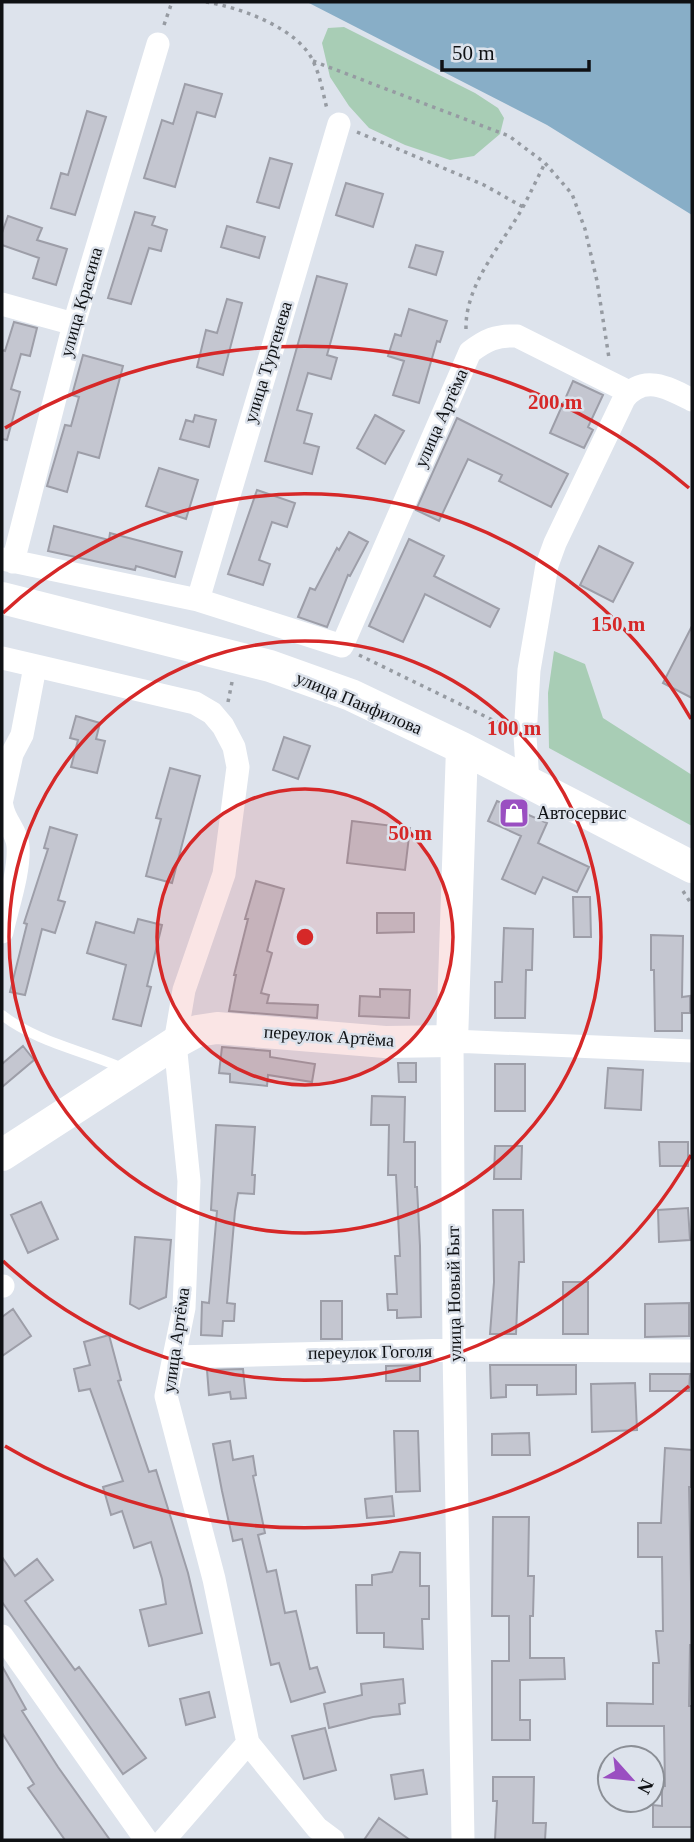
<svg xmlns="http://www.w3.org/2000/svg" width="694" height="1842" font-family="'Times New Roman',serif">
<style>
.green{fill:#a8cdb5}
.water{fill:#88aec7}
.building{fill:#c4c6d0;stroke:#9d9ea8;stroke-width:2}
.lines{fill:none;stroke-linecap:round;stroke-linejoin:round}
.path{stroke:#969ba2;stroke-width:3.5;stroke-dasharray:3.5 5;stroke-linecap:butt}
.lane{stroke:#fff;stroke-width:10}
.street{stroke:#fff;stroke-width:23}
.secondary{stroke:#fff;stroke-width:32}
.ring{fill:none;stroke:#d62828;stroke-width:3.5}
.labels{text-anchor:middle;stroke-width:5;stroke-linejoin:round;paint-order:stroke}
.street-label{font-size:18px;fill:#0f1114;stroke:#dde3ec}
.poi-label{font-size:18px;fill:#0f1114;stroke:#dde3ec;text-anchor:start}
.centre{fill:#d62828;stroke:#dde3ec;stroke-width:3.5}
.ring-label{font-size:21px;text-anchor:middle;font-weight:bold;fill:#d62828;stroke:#dde3ec;stroke-width:5;stroke-linejoin:round;paint-order:stroke}
</style>
<rect width="100%" height="100%" fill="#dde3ec"/>
<path class="green" d="M344 27 475 93 498 108 504 118 500 134 474 156 450 160 405 145 369 128 349 106 330 77 322 43 328 28Z
M554 651 585 664 603 718 692 775V826L549 748 548 693Z"/>
<path class="water" d="M307 2H692V215L547 125Z"/>
<path class="building" d="M185 84 222 94 215 117 197 112 175 187 144 178 162 120 173 124Z
M87 111 106 117 75 215 51 208 61 173 68 175Z
M270 158 292 164 279 208 257 202Z
M346 183 383 194 373 227 336 215Z
M135 212 155 217 152 225 167 230 161 251 149 248 131 304 108 298Z
M8 216 42 228 37 240 67 249 56 285 33 278 39 258 2 245V233Z
M227 226 265 237 259 258 221 247Z
M416 245 443 252 436 275 409 267Z
M317 276 347 284 327 355 337 358 331 379 308 373 297 410 312 414 304 443 319 447 312 474 265 461Z
M227 299 242 303 223 375 197 367 206 330 217 333Z
M409 309 447 321 440 342 437 341 419 403 393 395 404 361 388 356 395 334 401 336Z
M14 322 37 328 30 356 21 354 11 389 20 392 7 440 2 439V350L5 351Z
M83 355 123 366 99 458 78 452 67 492 47 486 65 425 71 426 79 397 72 395Z
M573 381 603 395 588 427 593 430 584 448 550 433Z
M195 415 216 420 209 447 180 439 186 420 193 422Z
M375 415 404 431 385 464 357 448Z
M457 418 568 474 551 507 499 481 502 475 468 459 439 521 416 510Z
M159 468 198 480 186 519 146 506Z
M257 490 295 503 287 527 272 522 259 560 270 564 263 585 228 574Z
M54 526 109 540 110 533 182 552 175 577 136 566 135 570 48 551Z
M349 532 368 542 350 576 348 575 327 627 298 617 310 588 315 590 337 548 339 550Z
M409 539 444 556 434 576 499 609 490 627 425 594 403 642 369 626Z
M599 546 633 563 613 602 580 585Z
M692 626V698L663 683Z
M76 716 100 723 96 739 105 741 97 773 71 767 78 740 70 738Z
M284 737 310 746 298 779 273 770Z
M170 768 200 776 172 883 146 876 161 819 156 818Z
M497 801 547 823 538 843 589 867 577 892 543 877 535 894 502 879 521 836 488 821Z
M352 821 410 828 405 870 347 863Z
M50 827 77 835 58 900 65 902 55 933 42 929 25 995 10 992 27 924 24 923 48 849 44 848Z
M256 881 284 889 267 951 272 953 261 993 269 995 267 1003 318 1005 317 1018 229 1011 236 975H234L248 919H245Z
M573 897H590L591 937H574Z
M377 913H414V932L377 933Z
M138 919 162 925 147 986 151 987 141 1026 113 1019 126 965 87 953 96 922 134 933Z
M504 928 533 929 532 970H526L525 1018H495V982H502Z
M651 935 683 936 682 997 690 996V1013H682V1031H655L654 970H651Z
M380 989 410 990 409 1018 359 1016 360 996 380 997Z
M23 1046 34 1060 2 1087V1064Z
M222 1047 270 1051V1057L315 1064 312 1082 268 1075 267 1086 230 1082V1074L219 1073Z
M398 1063H416V1082H399Z
M495 1064H525V1111H495Z
M608 1068 643 1070 641 1110 605 1108Z
M372 1096 405 1097 404 1142H415V1187H417L420 1246 421 1317 397 1318V1310H388L387 1294H397L395 1256H400L396 1175H388L389 1125H371Z
M216 1125 255 1127 252 1175H255L254 1194 238 1193 235 1211 227 1303 235 1304 234 1321H223L222 1336 201 1335 202 1302 209 1303 217 1211 211 1210Z
M659 1142H688V1166H660Z
M495 1146H522L521 1179H494Z
M41 1202 58 1239 28 1253 11 1215Z
M688 1208 690 1240 659 1242 658 1210Z
M493 1210H523L524 1262H519L516 1334H490L494 1282Z
M135 1237 171 1240 166 1297 139 1309 130 1304Z
M563 1282H588V1334H563Z
M321 1301H342V1339H321Z
M689 1303V1336L645 1337V1304Z
M13 1309 31 1336 2 1356V1317Z
M109 1335 121 1380 118 1381 149 1472 156 1470 188 1573 202 1633 149 1646 140 1610 166 1604 162 1579 151 1542 134 1548 122 1511 111 1515 103 1487 123 1481 90 1389 79 1391 74 1369 90 1365 84 1342Z
M420 1365V1381H386V1366Z
M490 1365H576V1394L537 1395V1385H506V1397L491 1398Z
M243 1369 246 1398 231 1399 230 1392 209 1395 207 1370Z
M650 1374H690L689 1391H650Z
M635 1383 637 1430 592 1432 591 1384Z
M394 1431H418L420 1491 396 1492Z
M529 1433 530 1455H492V1434Z
M230 1441 233 1460 253 1456 256 1475 253 1476 265 1533 258 1535 267 1572 276 1570 285 1613 296 1611 310 1669 317 1667 325 1692 291 1702 279 1663 271 1665 242 1539 233 1541 222 1491 213 1444Z
M665 1448 692 1450 691 1487H689L692 1631V1645H690L689 1706H692V1827H653V1805L662 1806V1786H665L664 1726H607V1703L653 1704V1663H659L656 1631H663L662 1557H638V1523H661Z
M392 1496 394 1516 367 1518 365 1499Z
M493 1517H529L528 1576H534L533 1616H530V1658H564L565 1679 520 1680V1720H530V1740H492V1661H509V1616H492Z
M400 1552 420 1553V1586H429V1619H422L423 1649 384 1647V1633H357L356 1585H372V1575L392 1572Z
M2 1557 15 1576 37 1559 53 1580 25 1601 75 1670 79 1667 146 1758 123 1774 2 1602Z
M2 1666 26 1709 22 1711 58 1767 110 1840H65L28 1788 34 1784 2 1733Z
M403 1679 405 1703 399 1704 400 1714 373 1717 329 1728 324 1704 362 1695 361 1684Z
M209 1692 215 1717 186 1725 180 1699Z
M325 1728 336 1770 304 1779 292 1736Z
M423 1770 427 1794 395 1799 391 1775Z
M493 1777H534L533 1823H546L545 1840H495L497 1801H493Z
M379 1818 410 1840H364Z"/>
<g class="lines">
<path class="path" d="M206 2C239 7 298 28 313 61 320 75 323 93 327 109
M164 25 172 2
M313 61 509 136 545 163 572 194 585 229 597 281 609 358
M357 132 484 185 523 207
M466 329C465 284 502 245 523 207 531 192 538 177 545 163
M359 655 507 727
M228 702 232 682
M683 891 692 905"/>
<path class="lane" d="M2 1015C38 1043 86 1051 127 1070"/>
<path class="street" d="M2 304 74 324
M2 559 198 600 342 646 470 352C486 340 496 335 517 336L629 392
M13 562 74 324 158 44
M198 600 339 124
M2 658 195 703 212 713 223 726 234 747 238 767 224 874 184 990 175 1043 189 1181 184 1308 166 1396 214 1579 248 1743 164 1840
M528 782 525 736 529 670 547 565 555 543 624 399C643 373 669 388 692 400
M2 799 12 754 22 735 35 667
M2 806C4 821 17 831 18 846 20 871 7 908 2 932
M2 1286H3
M174 1357 454 1350 692 1351
M2 1636 146 1840
M248 1743 317 1828 333 1840
M463 1840 454 1350 452 1041 692 1051"/>
<path class="secondary" d="M2 598 270 666 351 695 462 748 692 867
M2 1155 175 1043 197 1031 217 1028 385 1042 452 1041 462 748"/>
</g>
<circle cx="305" cy="937" r="148" fill="#d62828" fill-opacity=".12"/>
<g class="ring">
<circle cx="305" cy="937" r="148"/>
<circle cx="305" cy="937" r="296"/>
<path d="M691 1155A443 443 0 0 1 3 1261M3 613A443 443 0 0 1 691 719"/>
<path d="M689 1386A591 591 0 0 1 5 1446M5 428A591 591 0 0 1 689 488"/>
</g>
<defs>
<g id="shop-square" transform="scale(1.575)"><rect x="-9" y="-9" width="18" height="18" rx="4" fill="#9a4fc1" stroke="#dde3ec"/><path d="M-5-2.5h2.3a2.7 3.5 0 0 1 5.4 0H5L5.5 6h-11ZM-1.5-2.5h3a1.5 2.3 0 0 0-3 0Z" fill="#fff"/></g>
</defs>
<g fill-rule="evenodd">
<use href="#shop-square" x="514" y="813"/>
</g>
<g class="labels">
<g class="street-label">
<text transform="translate(81 302) rotate(-74)" y="6">улица Красина</text>
<text transform="translate(268 362) rotate(-73)" y="6">улица Тургенева</text>
<text transform="translate(441 418) rotate(-66)" y="6">улица Артёма</text>
<text transform="translate(359 703) rotate(23)" y="6">улица Панфилова</text>
<text transform="translate(329 1036) rotate(4)" y="6">переулок Артёма</text>
<text transform="translate(454 1294) rotate(-91)" y="6">улица Новый Быт</text>
<text transform="translate(176 1340) rotate(-82)" y="6">улица Артёма</text>
<text transform="translate(370 1352) rotate(-1)" y="6">переулок Гоголя</text>
</g>
<g class="poi-label">
<text x="537" y="819">Автосервис</text>
</g>
</g>
<circle cx="305" cy="937" r="10" class="centre"/>
<g class="ring-label">
<text x="555" y="409">200 m</text>
<text x="618" y="631">150 m</text>
<text x="514" y="735">100 m</text>
<text x="410" y="840">50 m</text>
</g>
<rect width="694" height="1842" fill="none" stroke="#0f1114" stroke-width="7"/>
<g transform="translate(631 1779) rotate(117)"><circle r="33" fill="#dde3ec" stroke="#8b8f96" stroke-width="2"/>
<path d="M0-5L12 26L0 18L-12 26Z" fill="#9a4fc1"/>
<text y="-10" font-size="19" font-weight="bold" text-anchor="middle" fill="#0f1114">N</text>
</g>
<path d="M442 60v10h147v-10" fill="none" stroke="#0f1114" stroke-width="3.5"/>
<text x="452" y="60" font-size="21" fill="#0f1114" stroke="#dde3ec" stroke-width="5" paint-order="stroke">50 m</text>
</svg>
